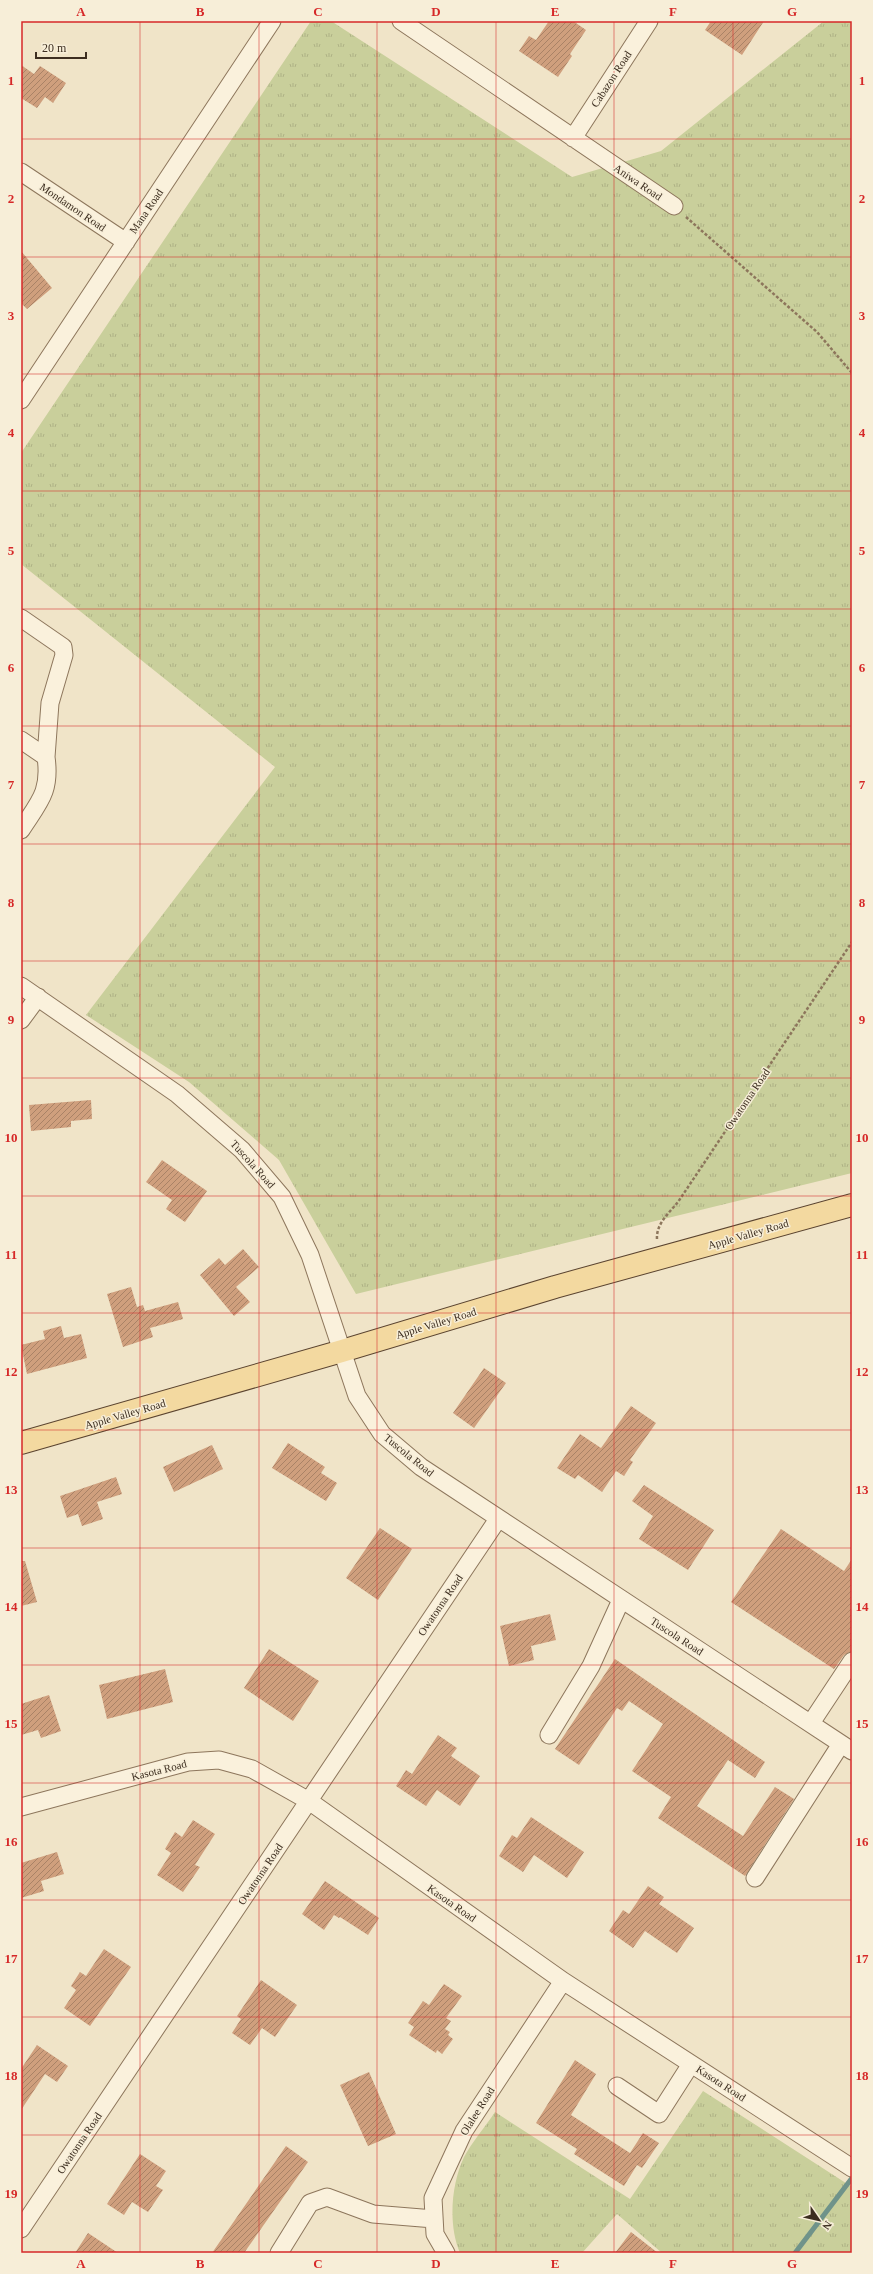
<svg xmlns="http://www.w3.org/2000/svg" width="873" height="2274" font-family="Georgia,serif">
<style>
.grass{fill:url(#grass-tufts)}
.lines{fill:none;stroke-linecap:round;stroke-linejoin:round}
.stream{stroke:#6f938a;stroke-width:5}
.building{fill:url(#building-hatch)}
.minor-casing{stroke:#8d765c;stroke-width:19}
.major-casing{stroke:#5b4430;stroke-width:24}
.path{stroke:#8d765c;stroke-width:2.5;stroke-dasharray:3 2;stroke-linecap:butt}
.minor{stroke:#faf1dc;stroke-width:17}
.major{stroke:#f3d9a0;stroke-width:22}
.grid{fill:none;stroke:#d62828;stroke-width:1;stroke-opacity:0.55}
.labels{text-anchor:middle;stroke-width:3;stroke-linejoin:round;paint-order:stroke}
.street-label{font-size:11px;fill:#3d2e20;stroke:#f7eed8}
.neatline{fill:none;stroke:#d62828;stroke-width:1.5}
.grid-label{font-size:13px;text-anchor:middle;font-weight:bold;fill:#d62828}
</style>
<defs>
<pattern id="grass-tufts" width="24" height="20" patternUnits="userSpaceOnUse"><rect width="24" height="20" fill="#c9cf9b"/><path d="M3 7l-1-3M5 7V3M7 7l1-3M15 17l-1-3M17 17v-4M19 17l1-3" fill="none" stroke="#aeb285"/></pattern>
<pattern id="building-hatch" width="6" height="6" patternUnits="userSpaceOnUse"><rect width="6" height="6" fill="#cf9f7d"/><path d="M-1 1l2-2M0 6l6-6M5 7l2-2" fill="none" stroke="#a98266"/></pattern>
</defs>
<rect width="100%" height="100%" fill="#f0e4c8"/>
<path class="grass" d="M311 21H331L572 177 661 151 824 21H852V1173L356 1294 279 1160 189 1082 86 1015 275 767 21 564V453Z
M703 2091 852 2187V2253H662L617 2214 582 2253H460C448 2225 451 2185 464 2157 472 2142 485 2127 495 2112L630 2199Z"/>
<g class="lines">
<path class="stream" d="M795 2253 852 2178"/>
</g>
<path class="building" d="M549 21H573L586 30 570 54 572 56 558 77 519 51 529 36 536 40Z
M711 21H764L742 55 705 30Z
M21 65 34 74 40 66 66 83 53 103 45 97 37 108 21 98Z
M21 251 52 288 27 309 21 303Z
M91 1100 92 1119 71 1121V1127L31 1131 29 1105Z
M162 1160 207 1191 185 1222 166 1209 172 1200 146 1182Z
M243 1249 259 1267 236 1287 250 1302 234 1316 200 1275 219 1258 225 1265Z
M131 1287 137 1307 143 1305 145 1311 178 1302 183 1319 150 1328 153 1337 123 1347 107 1294Z
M61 1326 64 1338 81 1334 87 1358 27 1374 21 1345 45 1339 43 1331Z
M484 1368 506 1383 474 1428 453 1413Z
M631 1406 656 1423 630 1460 633 1462 624 1476 616 1471 602 1492 578 1475 575 1479 557 1468 580 1434 601 1448Z
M288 1443 325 1467 321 1473 337 1483 326 1501 272 1468Z
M212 1445 223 1469 174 1492 163 1467Z
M116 1477 122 1494 97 1502 103 1519 82 1526 78 1514 67 1518 60 1496Z
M644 1485 714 1530 688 1570 639 1539 653 1516 632 1501Z
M380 1528 412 1549 378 1600 346 1578Z
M781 1529 844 1571 852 1559V1651L844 1655 834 1669 731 1602Z
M21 1561H25L37 1602 21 1606Z
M550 1614 556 1640 531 1646 534 1660 509 1666 500 1626Z
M269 1649 319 1681 293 1721 244 1688Z
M615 1659 765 1762 755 1778 728 1760 697 1806 743 1836 775 1787 794 1799 745 1876 658 1818 671 1797 632 1771 663 1724 629 1701 622 1711 617 1708 579 1765 555 1749Z
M165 1669 173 1702 107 1719 99 1685Z
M49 1695 61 1731 41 1738 38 1730 21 1735V1704Z
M438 1735 457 1748 451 1756 480 1776 460 1806 437 1790 426 1806 396 1786 406 1770 412 1774Z
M531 1817 584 1852 567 1878 534 1855 523 1872 499 1856 512 1835 517 1838Z
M193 1820 215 1834 195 1865 200 1867 183 1892 157 1875 171 1853 165 1849 175 1832 182 1837Z
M57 1852 64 1874 41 1881 44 1891 21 1898V1863Z
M325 1881 379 1918 368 1935 340 1917 339 1918 334 1915 324 1930 302 1914Z
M648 1886 664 1897 659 1904 694 1928 677 1953 645 1931 633 1948 609 1931 623 1910 629 1914Z
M104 1949 131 1967 90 2026 64 2008 76 1990 71 1986 80 1972 86 1976Z
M261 1980 297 2005 275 2037 262 2028 250 2045 232 2033 241 2019 237 2016Z
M444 1984 462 1996 446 2018 451 2021 445 2029 450 2032 448 2035 453 2039 442 2054 437 2050 436 2053 409 2035 414 2027 408 2023 423 2001 429 2005Z
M37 2045 68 2066 57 2082 45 2074 21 2110V2069Z
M575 2060 596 2074 571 2115 630 2153 643 2133 659 2143 642 2168 637 2165 624 2186 574 2154 577 2149 536 2123Z
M369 2072 396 2134 368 2146 340 2085Z
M286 2146 308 2162 244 2253H212Z
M140 2154 166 2171 156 2186 163 2190 148 2212 132 2202 124 2215 107 2204Z
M631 2232 658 2253H615Z
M88 2233 118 2253H75Z"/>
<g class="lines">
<g class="minor-casing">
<path id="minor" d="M401 21 674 206
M573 138 649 21
M21 172 126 242
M21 400 272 21
M21 618 63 647 64 655 50 703 46 757
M21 740 46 757C51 792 39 802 21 830
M21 986 177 1094 242 1150 282 1197 310 1255 357 1396 382 1434 421 1467 852 1751
M21 1020 38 997
M811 1723 852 1661
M549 1735 591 1666 621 1600
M21 1807 188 1762 219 1760 252 1769 309 1801 563 1981 852 2168
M755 1878 841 1744
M617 2086 659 2114 691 2064
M21 2229 498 1519
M279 2253 310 2203 327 2197 373 2214 434 2219
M446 2253 435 2234 433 2198 464 2131 563 1981"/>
</g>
<g class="major-casing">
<path id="major" d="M21 1443 342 1351 555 1287 852 1205"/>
</g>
<path class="path" d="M686 217 817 332 852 373
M657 1239C656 1224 669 1213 678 1202L852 942"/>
<use href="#minor" class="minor"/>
<use href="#major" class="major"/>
</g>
<path class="grid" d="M140 21V2253M259 21V2253M377 21V2253M496 21V2253M614 21V2253M733 21V2253M21 139H852M21 257H852M21 374H852M21 491H852M21 609H852M21 726H852M21 844H852M21 961H852M21 1078H852M21 1196H852M21 1313H852M21 1430H852M21 1548H852M21 1665H852M21 1783H852M21 1900H852M21 2017H852M21 2135H852"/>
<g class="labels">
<g class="street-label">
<text transform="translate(611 79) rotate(-57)" y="4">Cabazon Road</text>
<text transform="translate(638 182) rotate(34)" y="4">Aniwa Road</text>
<text transform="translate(73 207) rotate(34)" y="4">Mondamon Road</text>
<text transform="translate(146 211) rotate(-56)" y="4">Mana Road</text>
<text transform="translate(747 1099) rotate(-56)" y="4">Owatonna Road</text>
<text transform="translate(253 1164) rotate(48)" y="4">Tuscola Road</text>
<text transform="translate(748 1234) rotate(-16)" y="4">Apple Valley Road</text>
<text transform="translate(436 1323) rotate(-17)" y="4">Apple Valley Road</text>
<text transform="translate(125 1414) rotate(-16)" y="4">Apple Valley Road</text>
<text transform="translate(409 1455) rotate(39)" y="4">Tuscola Road</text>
<text transform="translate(440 1605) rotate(-56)" y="4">Owatonna Road</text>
<text transform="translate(677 1636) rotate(33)" y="4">Tuscola Road</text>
<text transform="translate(159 1770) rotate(-14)" y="4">Kasota Road</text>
<text transform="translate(260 1874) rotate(-56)" y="4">Owatonna Road</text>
<text transform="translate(452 1903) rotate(35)" y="4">Kasota Road</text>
<text transform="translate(721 2083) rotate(33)" y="4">Kasota Road</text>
<text transform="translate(477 2111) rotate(-58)" y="4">Olalee Road</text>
<text transform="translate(79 2143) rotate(-56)" y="4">Owatonna Road</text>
</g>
</g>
<rect width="873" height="2274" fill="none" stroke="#f7eed8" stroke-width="44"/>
<g transform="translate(819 2220) rotate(124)" stroke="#f7eed8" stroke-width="3" paint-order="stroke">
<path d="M0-3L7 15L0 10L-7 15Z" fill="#3d2e20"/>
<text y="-6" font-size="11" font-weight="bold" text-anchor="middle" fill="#3d2e20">N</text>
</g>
<path d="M36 52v6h50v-6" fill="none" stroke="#3d2e20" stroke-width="2"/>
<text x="42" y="52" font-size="12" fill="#3d2e20" stroke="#f7eed8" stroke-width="3" paint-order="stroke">20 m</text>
<rect x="22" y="22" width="829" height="2230" class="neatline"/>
<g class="grid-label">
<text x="81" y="16">A</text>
<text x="200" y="16">B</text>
<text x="318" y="16">C</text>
<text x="436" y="16">D</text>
<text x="555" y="16">E</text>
<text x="673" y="16">F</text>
<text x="792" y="16">G</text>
<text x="11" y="85">1</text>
<text x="862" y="85">1</text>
<text x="11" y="203">2</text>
<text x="862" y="203">2</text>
<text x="11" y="320">3</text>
<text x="862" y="320">3</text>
<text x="11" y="437">4</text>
<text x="862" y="437">4</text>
<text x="11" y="555">5</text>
<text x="862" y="555">5</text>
<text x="11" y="672">6</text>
<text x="862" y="672">6</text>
<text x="11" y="789">7</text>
<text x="862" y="789">7</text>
<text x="11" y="907">8</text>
<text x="862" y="907">8</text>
<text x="11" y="1024">9</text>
<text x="862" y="1024">9</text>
<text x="11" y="1142">10</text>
<text x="862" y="1142">10</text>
<text x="11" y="1259">11</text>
<text x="862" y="1259">11</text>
<text x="11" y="1376">12</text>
<text x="862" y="1376">12</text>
<text x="11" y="1494">13</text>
<text x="862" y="1494">13</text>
<text x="11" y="1611">14</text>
<text x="862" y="1611">14</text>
<text x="11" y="1728">15</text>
<text x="862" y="1728">15</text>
<text x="11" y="1846">16</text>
<text x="862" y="1846">16</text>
<text x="11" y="1963">17</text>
<text x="862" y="1963">17</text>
<text x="11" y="2080">18</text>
<text x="862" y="2080">18</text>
<text x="11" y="2198">19</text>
<text x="862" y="2198">19</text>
<text x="81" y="2268">A</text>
<text x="200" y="2268">B</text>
<text x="318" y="2268">C</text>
<text x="436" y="2268">D</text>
<text x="555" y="2268">E</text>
<text x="673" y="2268">F</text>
<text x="792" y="2268">G</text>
</g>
</svg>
